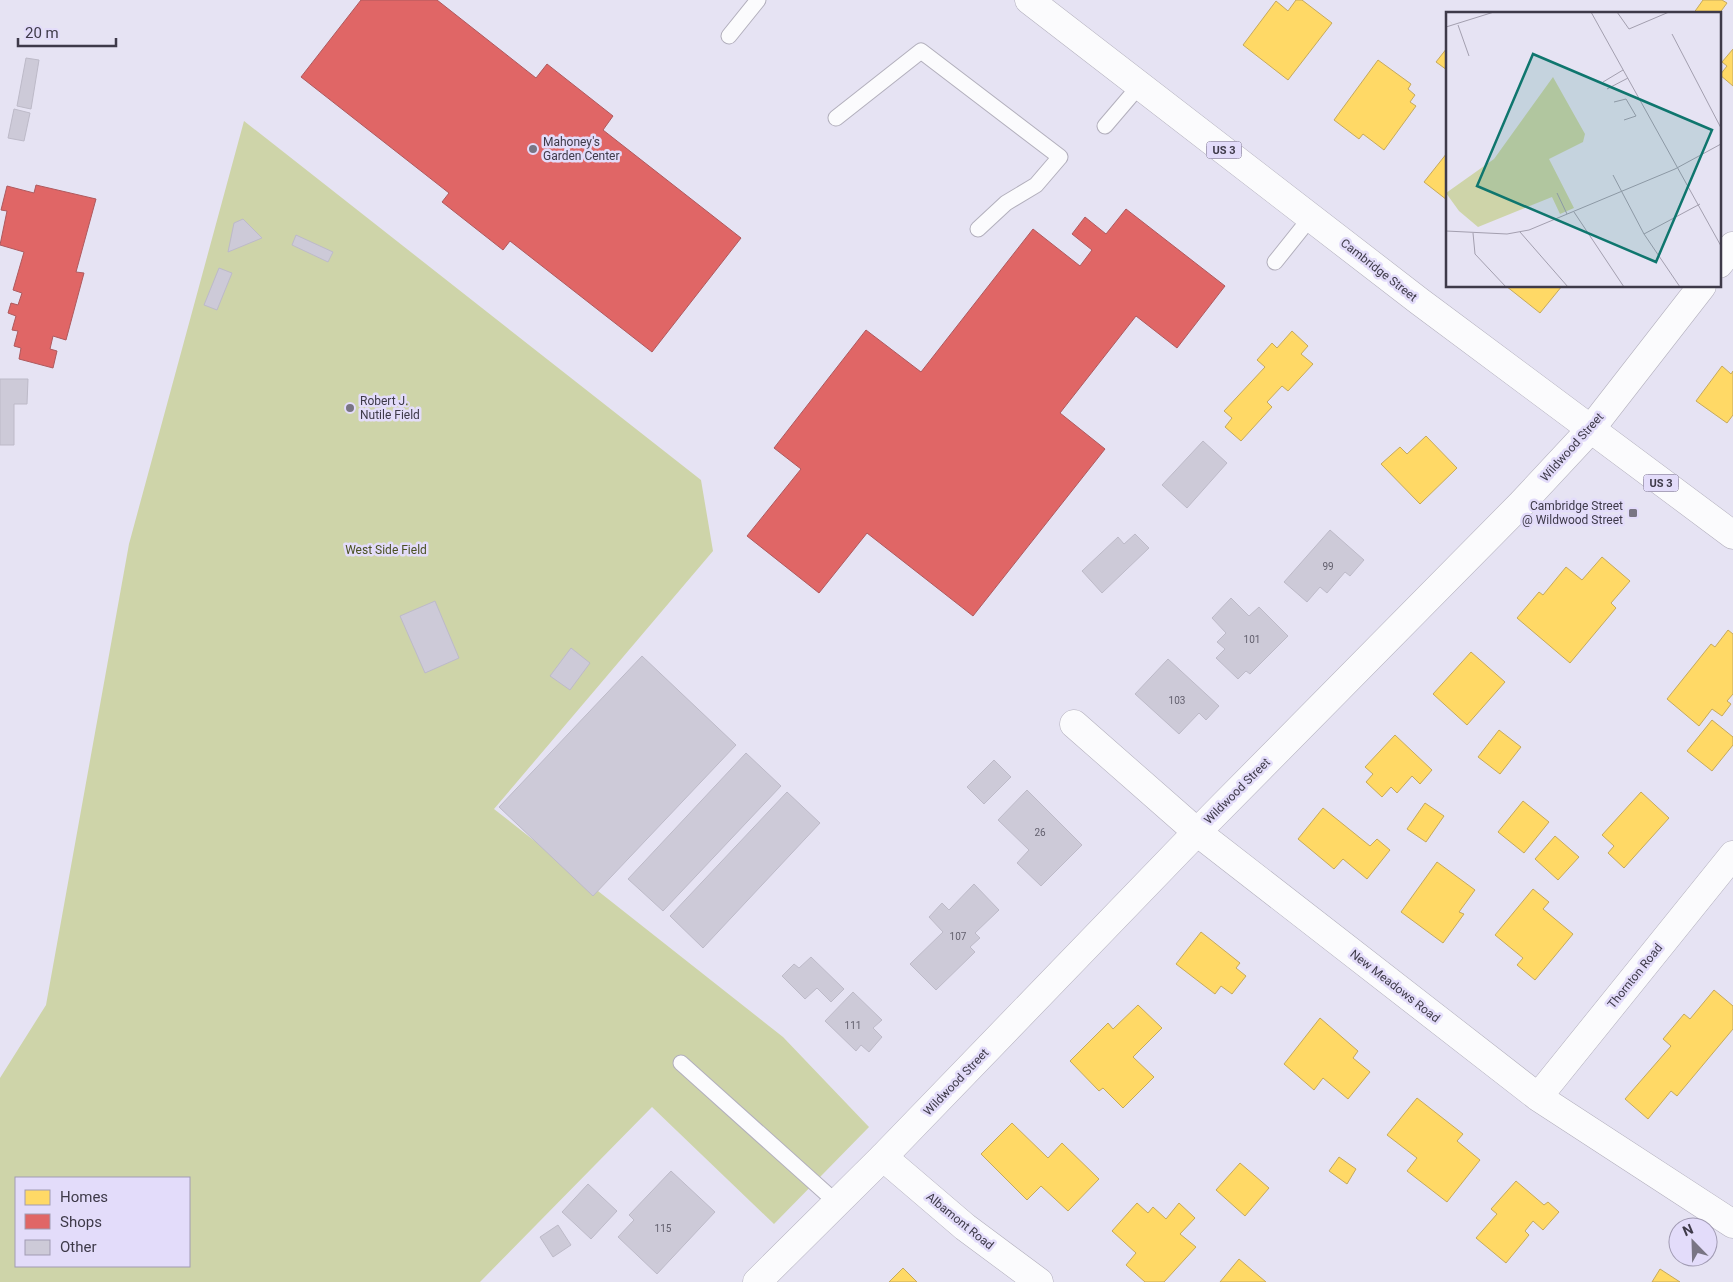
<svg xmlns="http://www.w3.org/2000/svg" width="1733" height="1282" font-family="Roboto,sans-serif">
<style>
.green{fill:#ced4a9;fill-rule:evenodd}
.homes{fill:#ffd966;stroke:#c5a95d}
.shops{fill:#e06666;stroke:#af595d}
.building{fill:#cdcad8;stroke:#bdbac8}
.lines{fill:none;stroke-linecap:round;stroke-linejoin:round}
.service-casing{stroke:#b2afbc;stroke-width:17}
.minor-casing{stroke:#b2afbc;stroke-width:29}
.tertiary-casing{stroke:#b2afbc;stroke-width:29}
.trunk-casing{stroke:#b2afbc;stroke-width:29}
.service{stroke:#fbfbfd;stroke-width:15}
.minor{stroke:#fbfbfd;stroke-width:28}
.tertiary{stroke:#fbfbfd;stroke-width:28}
.trunk{stroke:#fbfbfd;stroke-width:28}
.poi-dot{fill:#797584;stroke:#e3dcfa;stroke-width:2}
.labels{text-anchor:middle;stroke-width:5;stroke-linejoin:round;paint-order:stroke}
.number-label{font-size:10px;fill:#63606e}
.shield{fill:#e3dcfa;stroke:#706b7e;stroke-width:1}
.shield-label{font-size:11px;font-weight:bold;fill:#3e3a49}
.poi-label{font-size:12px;fill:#3e3a49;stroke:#e3dcfa;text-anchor:start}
.street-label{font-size:12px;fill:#3e3a49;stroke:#e3dcfa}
.park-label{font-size:12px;fill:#4a5023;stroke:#e3dcfa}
.inset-road{fill:none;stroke:#a39faf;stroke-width:1}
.view{fill:#0f766e;fill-opacity:0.15;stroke:#0f766e;stroke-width:2.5}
.inset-edge{fill:none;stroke:#3e3a49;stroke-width:2.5}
</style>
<rect width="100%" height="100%" fill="#e6e3f3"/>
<path class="green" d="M244 121 701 480 713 551 494 809 783 1037 869 1127 774 1224 652 1107 480 1282H0V1078L46 1005 129 544ZM16 1178H189V1266H16Z"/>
<path class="homes" d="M1296 0H1302L1332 23 1288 80 1243 45 1276 1 1288 11Z
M1703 0H1722L1727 3 1719 14H1693Z
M1447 48V70L1436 62Z
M1733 49V86L1720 75 1727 66 1722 62Z
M1378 60 1411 84 1408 89 1415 95 1410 102 1416 106 1384 150 1363 134 1359 139 1334 120Z
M1447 153V200L1424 182Z
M1506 286H1562L1540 313Z
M1292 331 1308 346 1301 354 1313 364 1288 391 1282 386 1267 402 1272 407 1241 441 1225 427 1232 418 1224 411 1265 367 1257 360 1272 343 1277 348Z
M1722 366 1731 374 1733 371V415L1727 423 1696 401Z
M1426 436 1457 468 1420 504 1381 464 1400 447 1407 454Z
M1602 557 1630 581 1611 603 1616 608 1570 663 1517 618 1539 592 1543 595 1566 567 1582 580Z
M1728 630 1733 634V694L1727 701 1731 704 1722 716 1712 709 1699 726 1667 699 1711 644 1715 647Z
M1471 652 1505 682 1467 725 1433 694Z
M1712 720 1733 737V745L1712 771 1687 751Z
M1499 730 1521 747 1500 774 1478 757Z
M1395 735 1432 770 1420 784 1412 776 1397 793 1391 787 1382 797 1366 782 1373 774 1365 767Z
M1641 792 1669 818 1624 868 1608 853 1614 846 1602 835Z
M1523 801 1549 822 1524 853 1498 832Z
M1425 803 1444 816 1426 842 1407 829Z
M1323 808 1370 846 1377 839 1390 850 1367 879 1343 859 1334 869 1298 839Z
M1555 836 1579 857 1558 880 1535 859Z
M1437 862 1475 890 1459 912 1464 914 1443 943 1401 912Z
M1533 889 1549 902 1543 909 1573 934 1535 980 1517 965 1523 958 1495 935Z
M1201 932 1240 963 1236 968 1246 976 1232 994 1221 986 1215 994 1176 964Z
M1714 990 1733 1006V1029L1677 1096 1671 1091 1648 1119 1625 1099 1671 1046 1663 1039 1684 1014 1690 1019Z
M1138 1005 1162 1028 1133 1057 1154 1077 1123 1108 1103 1088 1099 1091 1070 1061 1108 1023 1113 1029Z
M1320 1018 1358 1051 1353 1058 1370 1072 1348 1099 1323 1078 1314 1090 1284 1064Z
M1417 1098 1463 1134 1457 1141 1480 1160 1447 1202 1407 1171 1417 1158 1387 1135Z
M1012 1123 1048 1158 1062 1143 1099 1179 1068 1211 1041 1186 1027 1200 981 1154Z
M1339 1157 1356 1169 1347 1184 1329 1171Z
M1240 1163 1269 1188 1245 1216 1216 1190Z
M1516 1181 1544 1205 1548 1202 1559 1212 1543 1230 1533 1221 1525 1231 1529 1235 1506 1263 1476 1238 1497 1214 1491 1209Z
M1137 1203 1148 1213 1153 1207 1166 1219 1179 1203 1195 1218 1180 1234 1196 1247 1164 1282H1145L1126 1265 1136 1253 1112 1231Z
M1239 1259 1266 1282H1220Z
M903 1268 917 1282H889Z
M1660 1269 1680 1282H1652Z"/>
<path class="shops" d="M361 0H437L536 78 547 64 613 116 603 130 741 238 652 352 510 241 503 250 442 202 449 193 301 77Z
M36 185 96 199 76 272 84 273 66 340 53 336 50 349 57 351 53 368 19 359 21 348 14 346 18 331 12 330 16 316 8 313 11 303 18 305 22 293 13 290 24 252 0 245 7 211 1 210 7 186 34 193Z
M1126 209 1225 286 1177 348 1136 316 1060 413 1105 449 973 616 867 533 819 593 747 536 801 469 774 448 866 330 921 372 1033 229 1080 266 1092 250 1072 234 1085 217 1106 234Z"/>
<path class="building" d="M26 58 39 60 31 109 17 106Z
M14 109 30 113 24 141 8 138Z
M243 219 262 238 228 252 234 223Z
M296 235 333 252 328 262 292 245Z
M219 268 232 273 217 310 204 305Z
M0 379H28L27 404H14V445H0Z
M1203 441 1227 463 1187 508 1162 485Z
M1330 530 1364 560 1350 576 1345 572 1327 593 1320 587 1307 602 1284 582Z
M1135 534 1149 548 1102 593 1082 571 1118 537 1124 544Z
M1231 598 1249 616 1259 607 1288 636 1250 674 1246 671 1238 679 1216 658 1225 649 1217 642 1226 633 1212 618Z
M435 601 459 658 425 673 400 616Z
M571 648 590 663 570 690 550 676Z
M642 656 736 745 593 896 499 807Z
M1168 659 1219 706 1206 720 1199 713 1179 734 1135 694Z
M746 753 781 786 663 911 628 879Z
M994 760 1011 777 984 804 967 787Z
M1027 790 1082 845 1041 886 1017 863 1029 850 998 820Z
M787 792 820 823 703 948 670 916Z
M974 884 999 910 975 933 980 938 970 947 975 952 936 990 910 964 943 932 929 917 942 903 949 910Z
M811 957 844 989 831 1002 817 988 805 999 782 976 794 964 799 968Z
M853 992 882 1020 873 1028 882 1037 869 1052 861 1045 856 1051 825 1021Z
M671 1171 715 1212 657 1274 618 1237 634 1220 629 1215Z
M588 1184 617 1211 591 1239 562 1212Z
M558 1225 571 1245 553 1257 540 1237Z"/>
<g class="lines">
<g class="service-casing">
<path id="service" d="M729 36 758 0
M836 118 921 51 1060 157 1036 185 1006 203 978 229
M1105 126 1140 85
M1275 262 1311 217
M681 1063 837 1203"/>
</g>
<g class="minor-casing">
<path id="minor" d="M1074 724 1197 832 1538 1097 1733 1224
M1538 1097 1733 855
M883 1157 965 1227 1039 1282"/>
</g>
<g class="tertiary-casing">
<path id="tertiary" d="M1719 264 1733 246
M757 1282 883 1157 1197 832 1522 503 1590 430 1702 286"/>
</g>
<g class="trunk-casing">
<path id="trunk" d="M1029 0 1419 301 1733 535"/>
</g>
<use href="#service" class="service"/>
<use href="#minor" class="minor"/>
<use href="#tertiary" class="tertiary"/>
<use href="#trunk" class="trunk"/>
</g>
<g class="poi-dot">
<circle cx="533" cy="149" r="5"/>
<circle cx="350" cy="408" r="5"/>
<rect x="1628" y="508" width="10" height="10" rx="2.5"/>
</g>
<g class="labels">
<g class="number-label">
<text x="1328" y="570">99</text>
<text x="1252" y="643">101</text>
<text x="1177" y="704">103</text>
<text x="1040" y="836">26</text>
<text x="958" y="940">107</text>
<text x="853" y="1029">111</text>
<text x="663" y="1232">115</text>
</g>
<g class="shield">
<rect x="1206.5" y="141.5" width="35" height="17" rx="4"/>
<rect x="1643.5" y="474.5" width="35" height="17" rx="4"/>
</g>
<g class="shield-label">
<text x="1224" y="154">US 3</text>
<text x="1661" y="487">US 3</text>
</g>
<g class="poi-label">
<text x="543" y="146">Mahoney's<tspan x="543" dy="14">Garden Center</tspan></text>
<text x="360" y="405">Robert J.<tspan x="360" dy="14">Nutile Field</tspan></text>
<text x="1623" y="510" text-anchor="end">Cambridge Street<tspan x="1623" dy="14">@ Wildwood Street</tspan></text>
</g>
<g class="street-label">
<text transform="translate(1379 270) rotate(38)" y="4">Cambridge Street</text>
<text transform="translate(1572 447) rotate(-48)" y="4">Wildwood Street</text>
<text transform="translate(1237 791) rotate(-45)" y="4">Wildwood Street</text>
<text transform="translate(1635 976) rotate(-51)" y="4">Thornton Road</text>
<text transform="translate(1395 986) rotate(38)" y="4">New Meadows Road</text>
<text transform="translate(956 1082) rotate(-46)" y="4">Wildwood Street</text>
<text transform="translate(960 1221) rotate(39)" y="4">Albamont Road</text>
</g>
<g class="park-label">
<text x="386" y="554">West Side Field</text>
</g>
</g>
<g transform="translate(1446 12)">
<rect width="275" height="275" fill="#e6e3f3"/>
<path d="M107 65 139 122 137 130 103 147 128 196 114 202 106 185 32 215 13 199 0 181 48 147Z" fill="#ced4a9"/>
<path class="inset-road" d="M145 0 275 234M171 0 183 17 223 0M12 13 23 44M0 15 48 0M226 22 275 116M157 70 177 58M161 77 182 66M168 90 180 87 190 104 178 108M167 163 198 222 234 275M111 181 121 202M128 200 178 275M0 219 61 222 83 218 229 157 275 132M74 220 122 275M27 221 29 242 60 275M198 222 254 192"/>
<path class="view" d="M87 42 266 118 210 250 31 174Z"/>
<rect width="275" height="275" class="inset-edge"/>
</g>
<rect x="15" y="1177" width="175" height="90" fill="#e3dcfa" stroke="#a19bb3"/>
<rect x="25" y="1190" width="25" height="15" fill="#ffd966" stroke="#a19bb3"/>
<text x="60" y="1202" font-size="15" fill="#3e3a49">Homes</text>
<rect x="25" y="1214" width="25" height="15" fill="#e06666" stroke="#a19bb3"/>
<text x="60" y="1227" font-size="15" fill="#3e3a49">Shops</text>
<rect x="25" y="1240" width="25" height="15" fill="#cdcad8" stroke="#a19bb3"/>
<text x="60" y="1252" font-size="15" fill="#3e3a49">Other</text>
<g transform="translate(1693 1242) rotate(337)"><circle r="24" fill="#e3dcfa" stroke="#a19bb3"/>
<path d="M0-4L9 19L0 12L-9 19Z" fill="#797584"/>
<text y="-8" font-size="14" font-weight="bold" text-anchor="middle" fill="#3e3a49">N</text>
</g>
<path d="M18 38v8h98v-8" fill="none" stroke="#3e3a49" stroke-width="2.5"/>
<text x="25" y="38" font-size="15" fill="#3e3a49" stroke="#e3dcfa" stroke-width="4" paint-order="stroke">20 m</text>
</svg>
